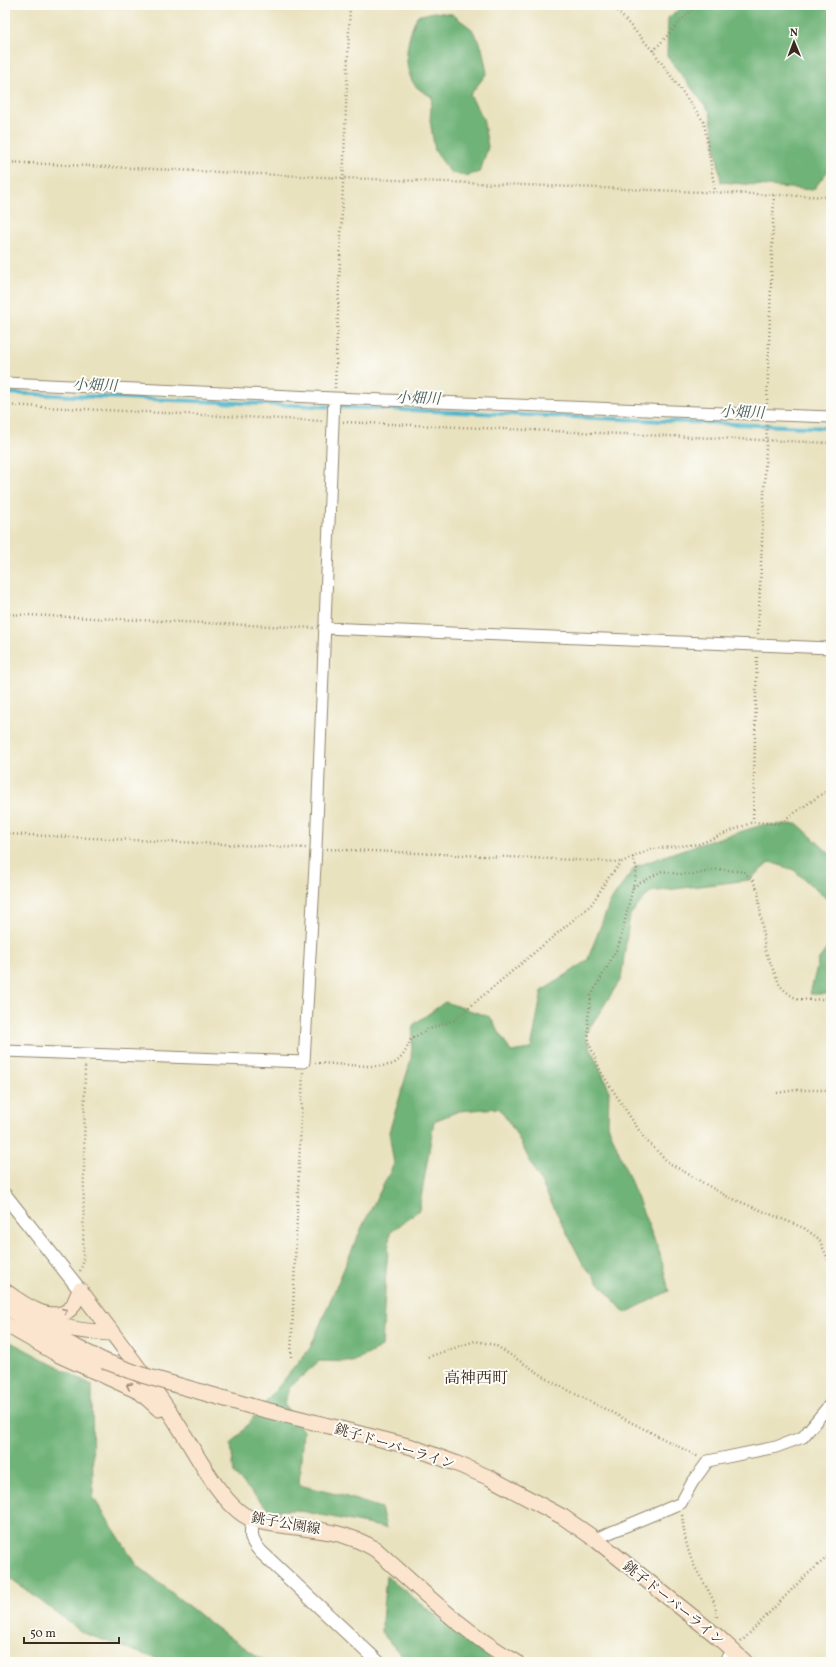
<svg xmlns="http://www.w3.org/2000/svg" width="836" height="1667" font-family="Vollkorn,'Noto Serif JP',serif">
<style>
.forest{fill:#70b378;stroke:#566e4b}
.lines{fill:none;stroke-linecap:round;stroke-linejoin:round}
.stream{stroke:#50b5ce;stroke-width:4}
.minor-casing{stroke:#92866e;stroke-width:13}
.tertiary-casing{stroke:#92866e;stroke-width:15}
.secondary-casing{stroke:#92866e;stroke-width:17}
.path{stroke:#92866e;stroke-width:2.5;stroke-dasharray:1 3;stroke-linecap:butt}
.minor{stroke:#fff;stroke-width:11}
.tertiary{stroke:#fff;stroke-width:13}
.secondary{stroke:#fce5cf;stroke-width:15}
.secondary-bridge-casing{stroke:#92866e;stroke-width:17;stroke-linecap:butt}
.secondary-bridge{stroke:#fce5cf;stroke-width:15}
.oneway{stroke:#9c8876}
.labels{text-anchor:middle;stroke-width:4;stroke-linejoin:round;paint-order:stroke}
.street-label{font-size:14px;fill:#3b2a1e;stroke:#fdfcf7}
.water-label{font-size:15px;font-style:italic;fill:#425b5c;stroke:#fdfcf7}
.quarter-label{font-size:16px;fill:#3b2a1e;stroke:#fdfcf7}
</style>
<rect width="100%" height="100%" fill="#fdfcf7"/>
<filter id="ink" filterUnits="userSpaceOnUse"><feTurbulence type="fractalNoise" baseFrequency=".025" numOctaves="2"/><feDisplacementMap in="SourceGraphic" scale="8" xChannelSelector="R" yChannelSelector="G"/><feConvolveMatrix kernelMatrix="1 2 1 2 8 2 1 2 1" color-interpolation-filters="sRGB"/></filter>
<filter id="wash" filterUnits="userSpaceOnUse"><feTurbulence type="fractalNoise" baseFrequency=".012" numOctaves="4" result="noise"/><feDisplacementMap in="SourceGraphic" scale="16" xChannelSelector="R" yChannelSelector="G"/><feGaussianBlur stdDeviation="0.9" result="paint"/><feColorMatrix in="noise" values="0 0 0 0 0 0 0 0 0 0 0 0 0 0 0 0 0 1.4 0 .05"/><feComposite in="paint" operator="in"/></filter>
<g filter="url(#wash)">
<rect width="100%" height="100%" fill="#e9e2bf"/>
<path class="forest" d="M685 5H831V167L813 190 721 182 710 112 667 56 668 18Z
M434 12 452 14 472 29 482 48 487 73 470 95 483 118 488 147 480 172 466 176 451 173 435 151 430 120 432 97C427 94 417 89 414 84 401 63 408 37 417 16Z
M798 824 831 855V903L794 870 770 862 749 880 650 892 630 915 621 979 585 1035 609 1089 608 1125 660 1254 669 1291 625 1313 583 1264 514 1130 499 1108 459 1111 434 1121 419 1210 390 1233 386 1271 382 1347 353 1362 319 1361 289 1388 284 1404 303 1431 299 1485 344 1496 381 1508 386 1528 296 1510 270 1511 234 1474 231 1445 310 1348 361 1229 394 1164 389 1132 411 1060 413 1025 445 1002 490 1017 511 1052 531 1049 542 991 587 961 610 902 635 867 681 850 762 825Z
M831 943V994H810L819 959Z
M5 1339 92 1385 93 1497 137 1565 216 1628 266 1662H166L83 1633 5 1574Z
M386 1576 495 1662H407L381 1632Z"/>
<g class="lines">
<path class="stream" d="M5 393 831 428"/>
</g>
</g>
<g filter="url(#ink)">
<g class="lines">
<g class="minor-casing">
<path id="minor" d="M5 383 334 398 831 417
M324 628 831 648
M5 1051 304 1062 316 848 334 398
M595 1539 681 1503 692 1483 708 1461 776 1447 803 1437 831 1403
M724 1662 732 1650"/>
</g>
<g class="tertiary-casing">
<path id="tertiary" d="M5 1195 80 1290
M253 1519C250 1535 250 1540 261 1552L378 1662"/>
</g>
<g class="secondary-casing">
<path id="secondary" d="M80 1290C111 1332 144 1373 173 1417 191 1444 218 1499 244 1515 257 1523 274 1524 288 1526 320 1530 347 1532 375 1549 419 1588 465 1634 516 1662
M5 1291C20 1302 51 1326 70 1309 75 1305 77 1296 80 1290
M5 1306 57 1338 104 1361
M39 1314C65 1331 81 1331 111 1333
M5 1324 59 1355 140 1392 159 1409
M250 1406 412 1447 455 1463 490 1478 563 1517 595 1539 718 1637 745 1662"/>
</g>
<path class="path" d="M612 5 653 51 704 122 715 191
M653 51 696 5
M5 162 344 178 831 197
M335 388 350 5
M767 404 774 194
M5 405 322 421
M343 422 831 443
M5 614 314 628
M758 634 767 425
M753 822 757 655
M5 834 306 848
M327 849 621 862
M633 857 637 870 619 945 591 996 588 1019 589 1043 601 1072 644 1138 669 1163 726 1196 804 1228 819 1239 831 1266
M633 887 662 871 678 874H696L720 869 744 872 752 879 758 891 765 950 780 986 789 994 797 999 811 1000 831 998
M315 1063C330 1063 381 1069 393 1064 403 1059 407 1048 411 1039L427 1030 454 1020 591 905 609 877 622 862 651 849 699 844 753 822 778 824 831 788
M777 1093 796 1090H831
M80 1271 83 1264 85 1065
M291 1357 303 1072
M428 1357 475 1341 495 1345 554 1383 699 1457
M682 1515C684 1532 686 1547 693 1563 701 1581 717 1598 717 1619
M741 1642 803 1578 831 1554"/>
<use href="#minor" class="minor"/>
<use href="#tertiary" class="tertiary"/>
<use href="#secondary" class="secondary"/>
<g class="secondary-bridge-casing">
<path id="secondary-bridge" d="M104 1361 142 1375 250 1406"/>
</g>
<use href="#secondary-bridge" class="secondary-bridge"/>
</g>
<defs><path id="oneway-chevron" d="M-2-3.5L2.5 0L-2 3.5" fill="none" stroke-width="1.6" stroke-linecap="round" stroke-linejoin="round"/></defs>
<g class="oneway">
<use href="#oneway-chevron" transform="translate(65 1311) rotate(-23)"/>
<use href="#oneway-chevron" transform="translate(129 1386) rotate(-154)"/>
</g>
</g>
<g class="labels">
<g class="street-label">
<text transform="translate(395 1446) rotate(17)" y="5">銚子ドーバーライン</text>
<text transform="translate(286 1523) rotate(10)" y="5">銚子公園線</text>
<text transform="translate(674 1603) rotate(39)" y="5">銚子ドーバーライン</text>
</g>
<g class="water-label">
<text transform="translate(95 385) rotate(2)" y="5">小畑川</text>
<text transform="translate(418 398) rotate(2)" y="5">小畑川</text>
<text transform="translate(742 412) rotate(2)" y="5">小畑川</text>
</g>
<g class="quarter-label">
<text x="476" y="1383">高神西町</text>
</g>
</g>
<rect width="836" height="1667" fill="none" stroke="#fdfcf7" stroke-width="20"/>
<g transform="translate(794 42) rotate(359)" stroke="#fdfcf7" stroke-width="3" paint-order="stroke">
<path d="M0-3L7 15L0 10L-7 15Z" fill="#3b2a1e"/>
<text y="-6" font-size="11" font-weight="bold" text-anchor="middle" fill="#3b2a1e">N</text>
</g>
<path d="M24 1637v6h95v-6" fill="none" stroke="#3b2a1e" stroke-width="2"/>
<text x="30" y="1637" font-size="12" fill="#3b2a1e" stroke="#fdfcf7" stroke-width="3" paint-order="stroke">50 m</text>
</svg>
